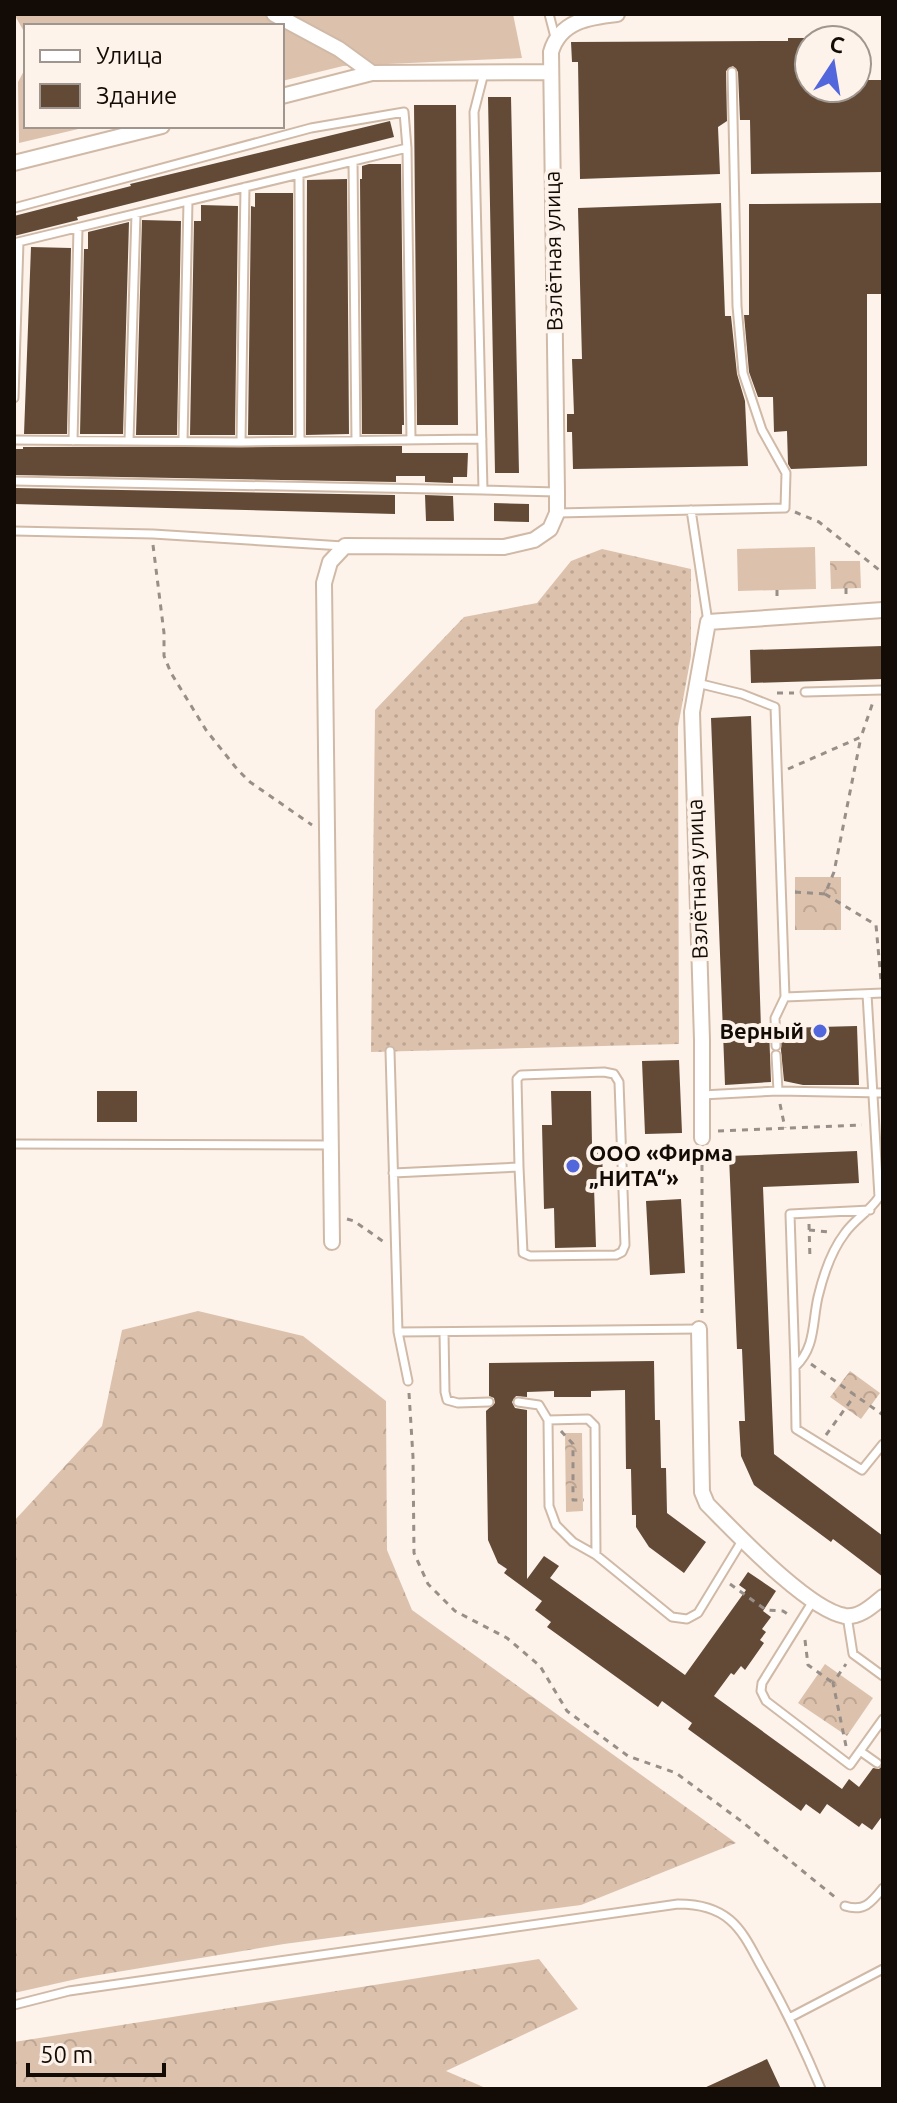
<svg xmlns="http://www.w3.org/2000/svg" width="897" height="2103" font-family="Ubuntu,sans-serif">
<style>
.grass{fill:url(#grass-dots)}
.forest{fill:url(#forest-crowns)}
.garden{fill:#dcc2ad}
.building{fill:#624a36}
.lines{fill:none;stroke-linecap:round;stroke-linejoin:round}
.service-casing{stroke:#d0baa7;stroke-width:11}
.minor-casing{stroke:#d0baa7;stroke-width:18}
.path{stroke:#988f88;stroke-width:3;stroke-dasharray:6 6;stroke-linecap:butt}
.service{stroke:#fff;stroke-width:7}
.minor{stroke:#fff;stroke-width:14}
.poi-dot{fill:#5367dd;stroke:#fdf3eb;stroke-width:3}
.labels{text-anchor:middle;stroke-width:8;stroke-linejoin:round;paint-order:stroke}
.street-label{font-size:22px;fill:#130b05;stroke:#fdf3eb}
.poi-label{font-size:22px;font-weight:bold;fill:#130b05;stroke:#fdf3eb;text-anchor:end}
</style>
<defs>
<pattern id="grass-dots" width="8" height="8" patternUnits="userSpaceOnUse" patternTransform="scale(2)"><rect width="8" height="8" fill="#dcc2ad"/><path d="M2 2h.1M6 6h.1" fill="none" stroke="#bca593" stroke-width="1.8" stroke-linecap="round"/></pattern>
<pattern id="forest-crowns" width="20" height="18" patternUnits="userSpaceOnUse" patternTransform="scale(2)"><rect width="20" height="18" fill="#dcc2ad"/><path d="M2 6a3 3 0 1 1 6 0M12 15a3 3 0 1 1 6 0" fill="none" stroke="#bca593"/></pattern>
</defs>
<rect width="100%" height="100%" fill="#fdf3eb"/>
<path class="grass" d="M602 549 691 569V656L678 727 679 1044 371 1052 375 710 464 617 537 603 571 561Z"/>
<path class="forest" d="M830 561H860L861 588 831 589Z
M795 877H841V930H795Z
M198 1311 303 1336 386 1401 387 1550 412 1610 736 1843 581 1905 284 1944 81 1978 14 1993V1521L102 1426 122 1330Z
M850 1371 880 1393 861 1419 830 1397Z
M565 1433H582L583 1511 566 1512Z
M825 1664 873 1698 847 1736 798 1703Z
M539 1959 578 2009 446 2071 488 2089H14V2042Z"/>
<path class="garden" d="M14 14H513L522 58 343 66 282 81V26H26V35Z
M26 67V126H91L19 143 18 82Z
M815 547 816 589 738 591 737 549Z"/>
<path class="building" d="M788 38H809V88H857V80H883V172L751 174 750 120H740L738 72 733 66 726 71 727 121 718 127 720 174 580 179 578 62H572L571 42 788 41Z
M488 97H511L519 473H495Z
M414 105H456L458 425H417Z
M390 121 394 137 77 217 78 220 14 236V216L131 186 130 184Z
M369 164H401L404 425H402V434H362L360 179H362V166Z
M347 179 349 434 306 435 307 180Z
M255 193H293V435H248L251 206 255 207Z
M721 203 725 316H731L737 374 745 401 748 466 573 469 572 432H567V414H574L572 359H582L578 208Z
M883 203V294H867V466L791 469 788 464 787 431 774 432 773 397H758L749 372 744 315H749V204Z
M201 205 238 206 235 435H190L194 221H201Z
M142 220 181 221 177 435H136Z
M129 222 123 434H80L84 249H88V232Z
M31 247 71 248 67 434H24Z
M402 446V453H468L467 477H453V483L425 482V476H396V482L14 475V449H23V447Z
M14 488 395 495V514L14 504Z
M425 495 453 496 454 521H426Z
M494 503 529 504V522L494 521Z
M883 646V679L751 683 750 650Z
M751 716 761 1029H769L771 1082 725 1085 711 718Z
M857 1026 859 1085H803L784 1081 781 1050 782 1028Z
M679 1060 682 1133 645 1134 642 1061Z
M97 1091H137V1122H97Z
M551 1091H591L592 1145 602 1144 603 1187H594L596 1247 555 1248 554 1208 544 1209 542 1125H552Z
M857 1151 859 1183 763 1187 774 1454 883 1536V1577L833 1539 831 1542 754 1485 741 1456 739 1421H745L742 1349H737L729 1156Z
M681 1199 685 1273 650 1275 646 1201Z
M654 1361 655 1420H660L661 1468H666L667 1513 706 1542 684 1573 649 1547 636 1527V1515H632L631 1469H626L625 1390 591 1391V1397H554V1391L527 1392V1397L516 1396 512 1402 515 1408 527 1410V1579L544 1556 559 1566 550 1578 685 1675 746 1590 739 1585 748 1572 776 1591 763 1611 771 1617 762 1629 766 1632 760 1640 764 1643 745 1670 741 1666 734 1675 731 1673 714 1696 842 1789 849 1779 859 1787 873 1768 879 1769 883 1765V1815L872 1830 862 1823 859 1827 827 1804 820 1814 806 1804 801 1811 688 1729 692 1723 662 1701 658 1707 547 1627 551 1622 535 1610 542 1601 504 1573 507 1569 498 1563 488 1540 486 1411 495 1403 494 1398 489 1396V1363Z
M767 2059 781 2089H702Z"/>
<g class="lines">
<g class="service-casing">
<path id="service" d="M549 14 555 37
M353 161 356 440
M299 174 300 441
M14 208 311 128 404 112 407 148 411 440
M14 243 407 148
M14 398 19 242
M14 440 241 442 482 439
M73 441 78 228
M129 441 136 214
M183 441 188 201
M241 442 245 187
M14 481 483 490 474 112 484 73
M483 490 557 492
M691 510 708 622
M557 513 785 508 786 473 762 430 743 373 737 306 732 72
M14 531 153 534 343 546
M697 683 742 694 775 707 785 997 883 993
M805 692 883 690
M867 994 879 1197C870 1211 855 1219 845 1233 832 1250 823 1276 818 1297 812 1323 816 1347 795 1367L796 1429 862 1470 883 1444
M776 1046 775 1018 785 997
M390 1051 398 1332 408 1381
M776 1055 778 1091
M702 1095 778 1091 883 1093
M14 1144 331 1145
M393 1173 519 1167 523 1253 530 1256 616 1255 622 1252 625 1245 619 1082 614 1074 604 1072 521 1075 517 1079 519 1167
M398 1332 699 1329
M444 1332 445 1392 447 1400 458 1403 489 1402
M795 1367 790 1214 870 1210
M518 1402 539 1405 548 1420
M596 1555 595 1426 588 1419 548 1420 549 1506 556 1525 573 1542 596 1555 672 1617 687 1619 698 1613 743 1539
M813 1601 762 1683 761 1691 766 1701 850 1765 883 1719
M847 1616 853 1654 883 1676
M860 1751 877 1763
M845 1906C864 1912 871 1903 883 1888
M14 2005 69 1991 678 1904C697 1904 715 1907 730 1920 744 1932 752 1950 761 1966 784 2006 803 2046 821 2089
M791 2017 883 1969"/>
</g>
<g class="minor-casing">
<path id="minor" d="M274 14 339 49 372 73 550 72
M282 96 372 73
M14 163 162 126
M702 1138V1040L692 712 708 622 883 610
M332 1242 324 583 330 562 345 546 504 547 534 540 550 529 557 513V492L551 52C560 21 589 17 617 14
M699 1329 702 1492 707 1504C735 1532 808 1610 845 1616 860 1618 873 1605 883 1597"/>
</g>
<path class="path" d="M795 512 819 522 883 573
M153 545 164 633V656L171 673 206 730 237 769 250 782 312 825
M846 588V597
M777 590V602
M777 693H794
M788 769 861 737 873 702
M795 892 825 894 834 872 861 737
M825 894 876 925 881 981
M780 1104 785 1128
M718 1131 862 1125
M702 1153V1313
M347 1219 354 1221 384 1242
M809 1224 810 1260
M809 1230 829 1232
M811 1364 883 1415
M409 1393 413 1457 414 1553 428 1584 455 1611 507 1638 540 1666 567 1711 628 1756 676 1773 741 1821 836 1898
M561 1431 573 1444V1500H584
M826 1435 855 1395
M730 1584 766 1610 783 1611 789 1615
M805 1640 808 1665 833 1683
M846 1746 833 1683 846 1664"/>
<use href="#service" class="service"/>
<use href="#minor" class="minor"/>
</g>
<g class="poi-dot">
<circle cx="820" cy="1031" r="8"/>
<circle cx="573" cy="1166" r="8"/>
</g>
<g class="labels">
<g class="street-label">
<text transform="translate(553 251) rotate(-91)" y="8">Взлётная улица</text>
<text transform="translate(697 879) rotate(-92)" y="8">Взлётная улица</text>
</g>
<g class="poi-label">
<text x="804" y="1039">Верный</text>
<text x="589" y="1161" text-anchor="start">ООО «Фирма<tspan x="589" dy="25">„НИТА“»</tspan></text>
</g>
</g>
<rect width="897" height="2103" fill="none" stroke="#130b05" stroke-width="32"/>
<rect x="24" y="24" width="260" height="104" fill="#fdf3eb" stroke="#9f968f" stroke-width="2"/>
<rect x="40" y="50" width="40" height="12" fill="#ffffff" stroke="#9f968f" stroke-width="2"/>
<text x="96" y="64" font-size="24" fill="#130b05">Улица</text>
<rect x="40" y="84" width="40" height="24" fill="#624a36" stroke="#9f968f" stroke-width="2"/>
<text x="96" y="104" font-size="24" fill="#130b05">Здание</text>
<g transform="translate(833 64) rotate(12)"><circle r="38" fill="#fdf3eb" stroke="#9f968f" stroke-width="2"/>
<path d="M0-6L14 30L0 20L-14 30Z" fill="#5367dd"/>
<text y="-12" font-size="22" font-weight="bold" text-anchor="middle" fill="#130b05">С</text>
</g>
<path d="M28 2063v12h136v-12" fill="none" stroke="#130b05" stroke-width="4"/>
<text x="40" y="2063" font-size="24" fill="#130b05" stroke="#fdf3eb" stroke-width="6" paint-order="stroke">50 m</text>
</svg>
